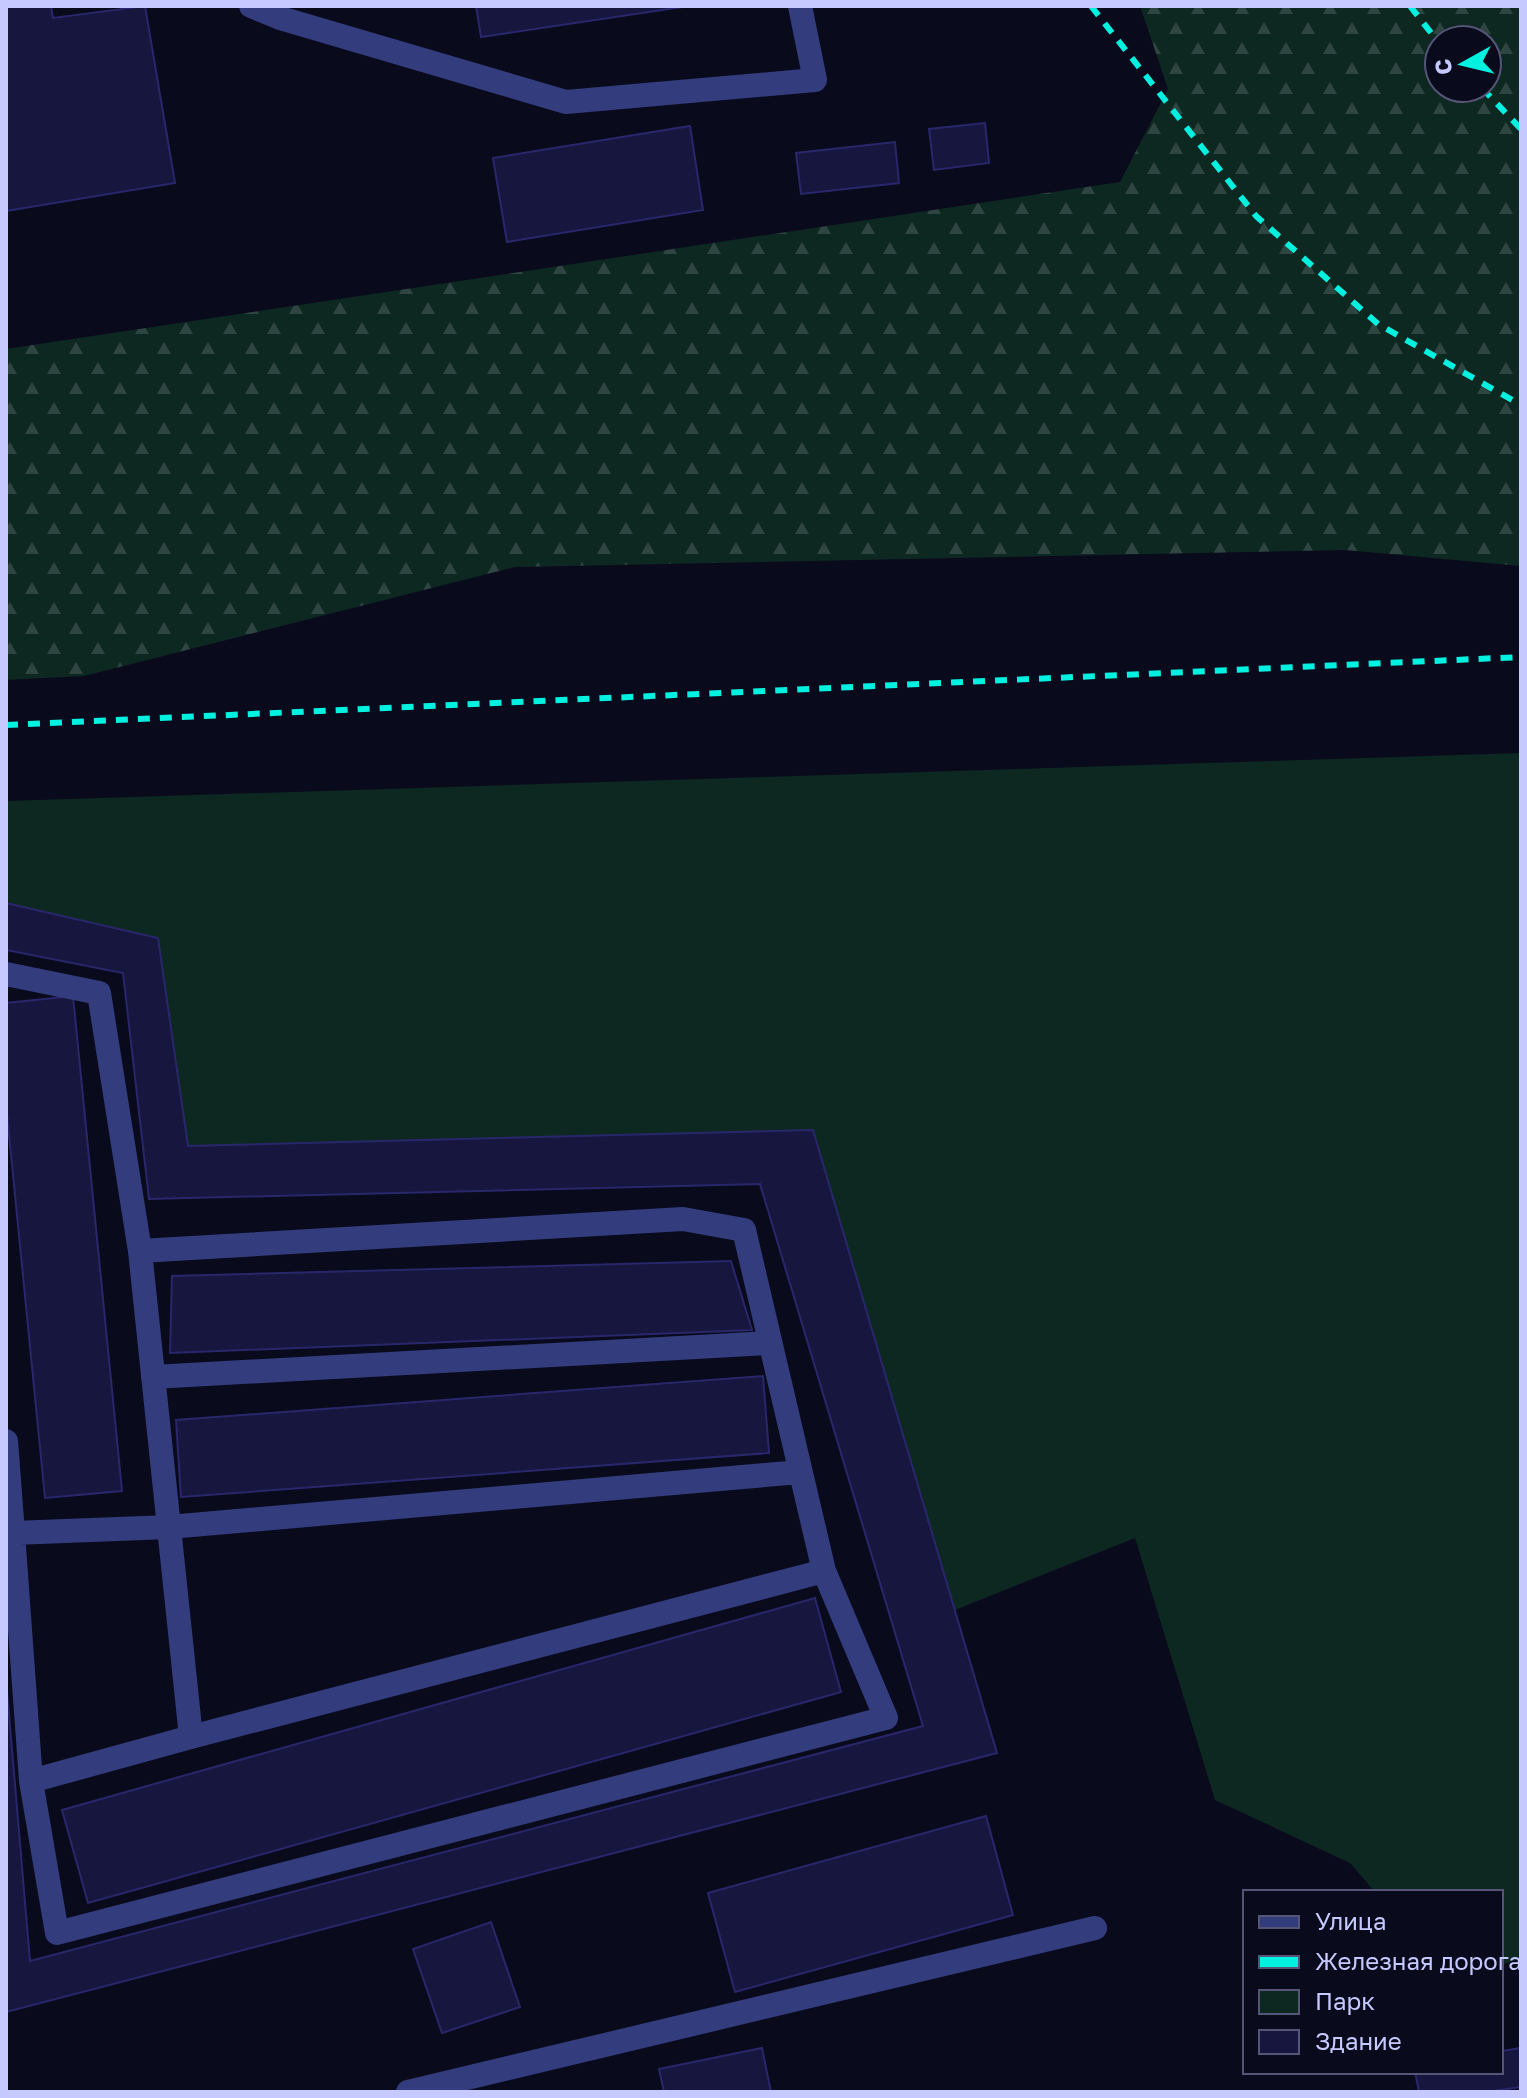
<svg xmlns="http://www.w3.org/2000/svg" width="1527" height="2098" font-family="'Golos Text',sans-serif">
<style>
.green{fill:#0d2721}
.forest{fill:url(#forest-firs);fill-rule:evenodd}
.building{fill:#17163e;stroke:#29276b;stroke-width:2}
.lines{fill:none;stroke-linecap:round;stroke-linejoin:round}
.minor{stroke:#333d7e;stroke-width:24}
.rail{stroke:#00f1e0;stroke-width:6;stroke-dasharray:12 10;stroke-linecap:butt}
</style>
<defs>
<pattern id="forest-firs" width="22" height="20" patternUnits="userSpaceOnUse" patternTransform="scale(2)"><rect width="22" height="20" fill="#0d2721"/><path d="M5 1l3.5 6h-7zM16 11l3.5 6h-7z" fill="#2f4542"/></pattern>
</defs>
<rect width="100%" height="100%" fill="#0a0a1d"/>
<path class="green" d="M1521 753V1958L1501 1965V1892H1375L1350 1863 1215 1800 1135 1538 955 1610 813 1130 188 1146 158 939 6 903V801Z"/>
<path class="forest" d="M1140 6H1521V566L1345 550 515 567 84 676 6 680V349L1120 182 1168 89ZM1439 40H1487V88H1439Z"/>
<path class="building" d="M6 6H51L53 18 145 6 175 183 6 211Z
M476 6H689L481 37Z
M985 123 989 163 934 170 929 129Z
M690 126 703 210 507 242 493 158Z
M895 142 899 183 801 194 796 153Z
M6 903 158 938 188 1146 813 1130 997 1753 6 2012V1679L30 1961 923 1726 760 1184 149 1199 123 973 6 950Z
M73 996 122 1491 45 1498 6 1104V1003Z
M731 1261 752 1330 170 1353 172 1276Z
M763 1376 769 1453 181 1497 176 1420Z
M815 1598 841 1692 88 1903 62 1810Z
M986 1816 1013 1915 735 1992 708 1893Z
M491 1922 520 2007 442 2033 413 1949Z
M762 2048 771 2092H664L659 2069Z
M1521 2048V2087L1486 2092H1419L1415 2072H1501V2051Z"/>
<g class="lines">
<path class="minor" d="M251 6 280 18 566 102 815 80 800 6
M6 974 99 993 140 1251 683 1219 744 1230 824 1571 191 1737 140 1251
M153 1377 770 1343
M6 1441 13 1533 169 1527 800 1472
M6 1532 13 1533 31 1781
M191 1737 31 1781 57 1933 886 1718 824 1571
M408 2092 1095 1928"/>
<path class="rail" d="M1091 6 1256 216 1378 324 1521 405
M1410 6 1439 43
M1482 88 1521 129
M6 725 1521 657"/>
</g>
<rect width="1527" height="2098" fill="none" stroke="#c6c9ff" stroke-width="16"/>
<rect x="1243" y="1890" width="260" height="184" fill="#0a0a1d" stroke="#555677" stroke-width="2"/>
<rect x="1259" y="1916" width="40" height="12" fill="#333d7e" stroke="#555677" stroke-width="2"/>
<text x="1315" y="1930" font-size="24" fill="#c6c9ff">Улица</text>
<rect x="1259" y="1956" width="40" height="12" fill="#00f1e0" stroke="#555677" stroke-width="2"/>
<text x="1315" y="1970" font-size="24" fill="#c6c9ff">Железная дорога</text>
<rect x="1259" y="1990" width="40" height="24" fill="#0d2721" stroke="#555677" stroke-width="2"/>
<text x="1315" y="2010" font-size="24" fill="#c6c9ff">Парк</text>
<rect x="1259" y="2030" width="40" height="24" fill="#17163e" stroke="#555677" stroke-width="2"/>
<text x="1315" y="2050" font-size="24" fill="#c6c9ff">Здание</text>
<g transform="translate(1463 64) rotate(262)"><circle r="38" fill="#0a0a1d" stroke="#555677" stroke-width="2"/>
<path d="M0-6L14 30L0 20L-14 30Z" fill="#00f1e0"/>
<text y="-12" font-size="22" font-weight="bold" text-anchor="middle" fill="#c6c9ff">С</text>
</g>
</svg>
